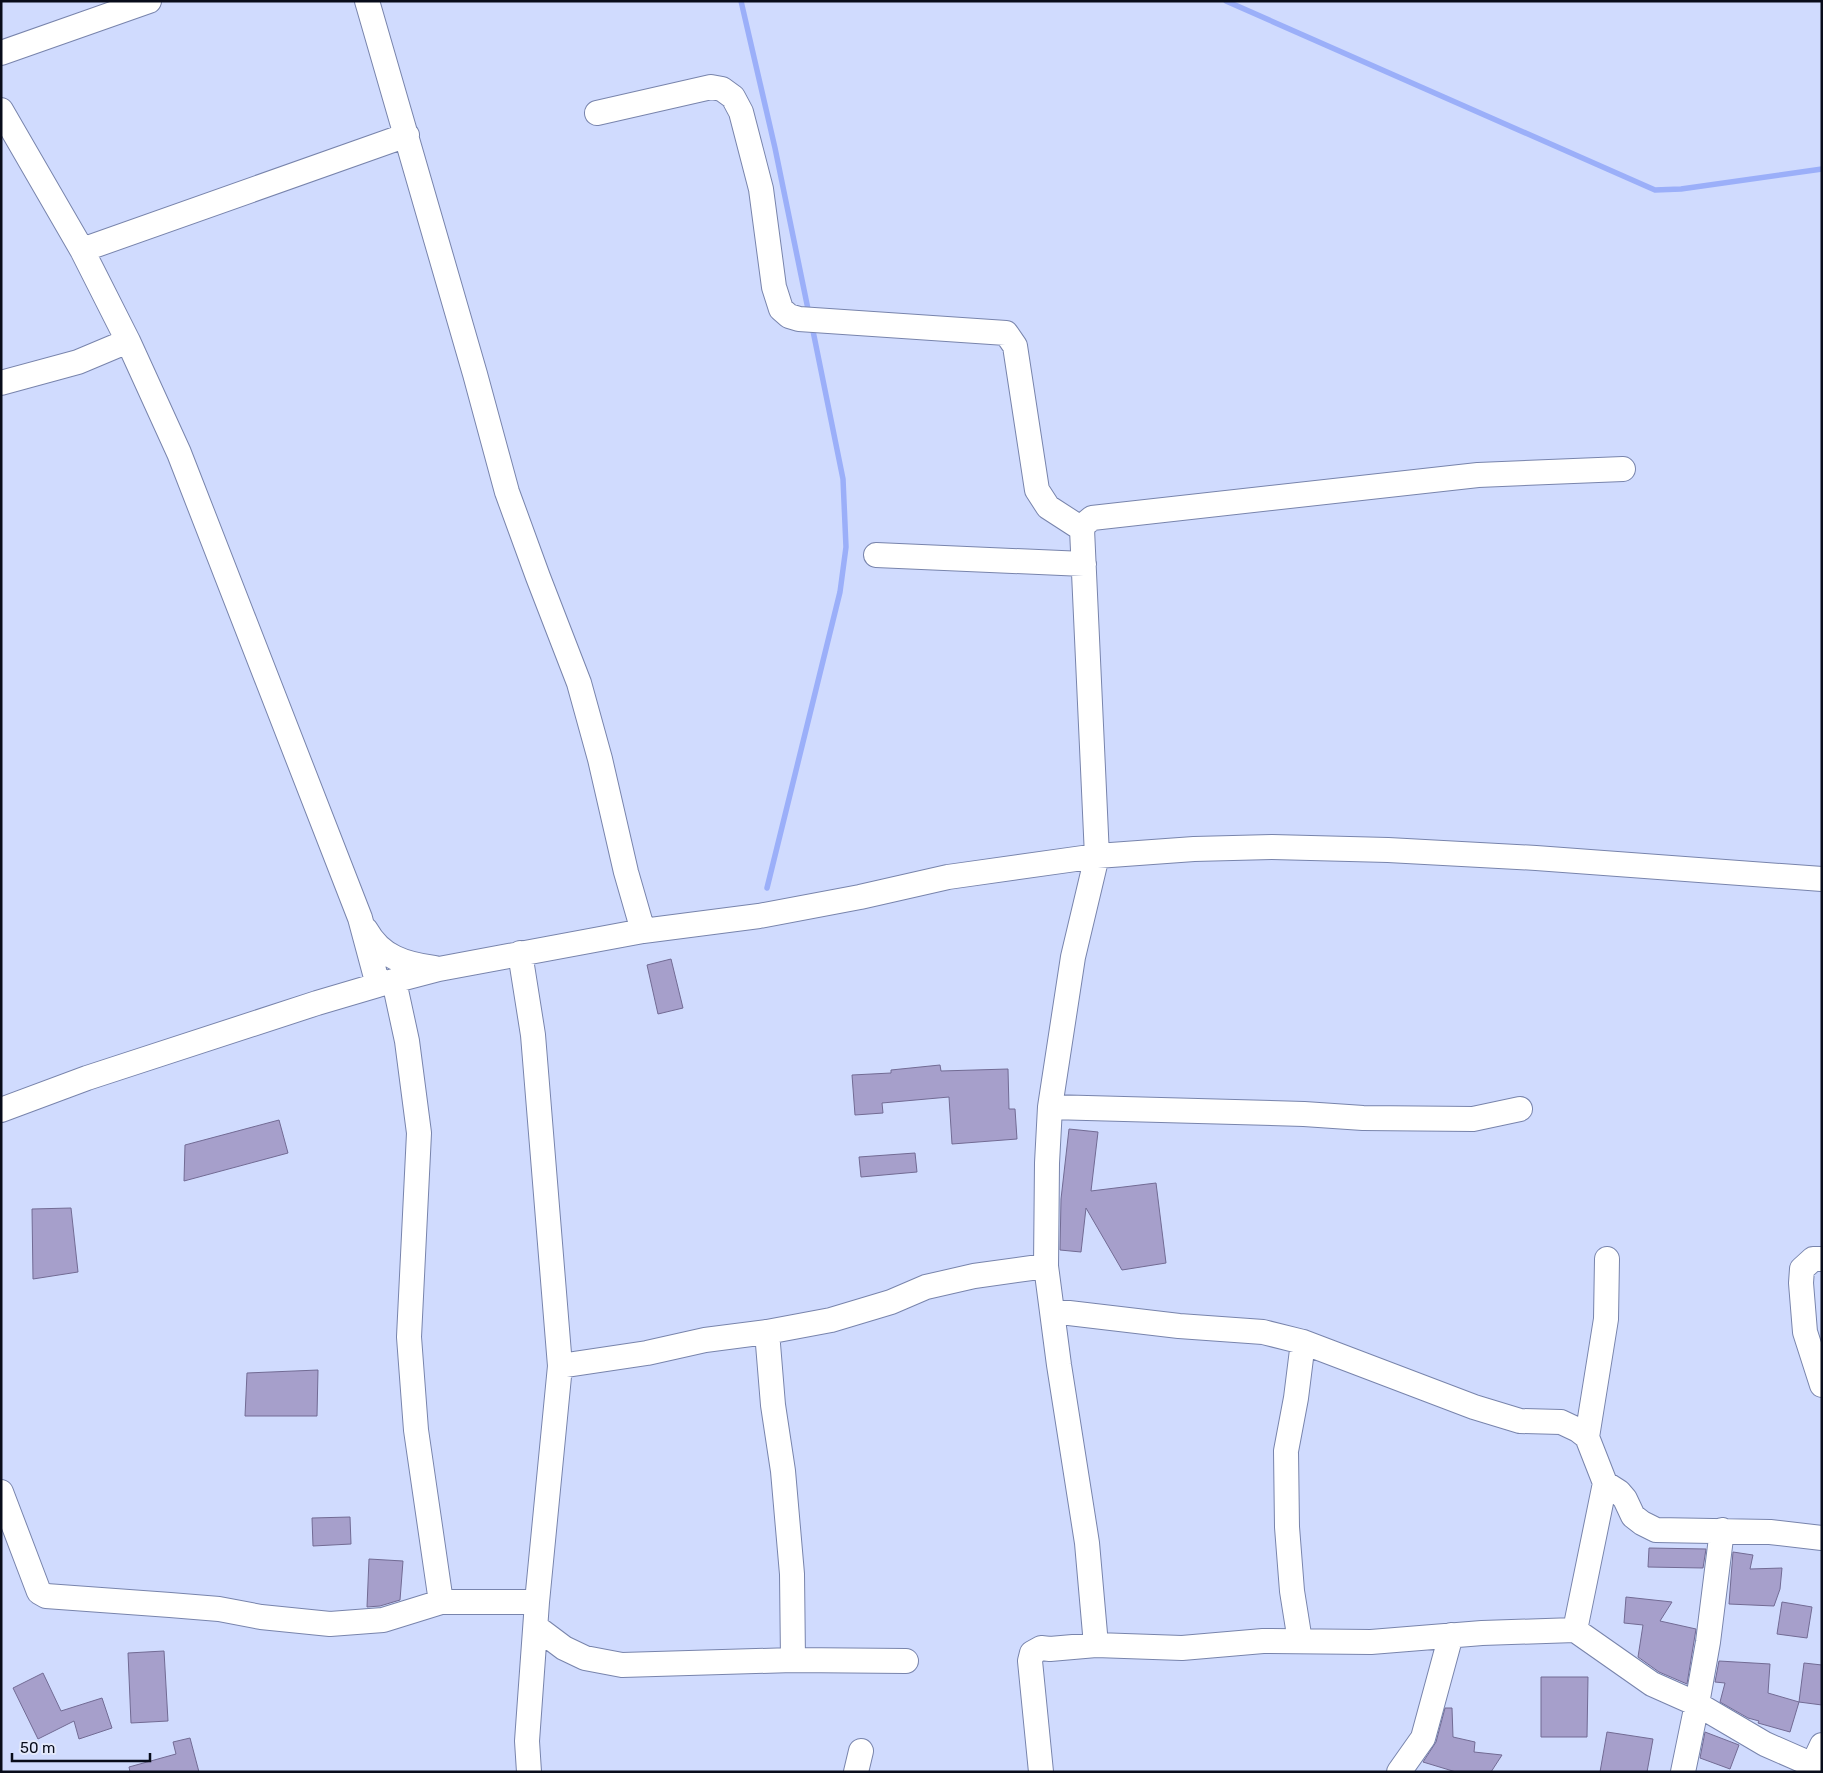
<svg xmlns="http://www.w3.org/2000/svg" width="1823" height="1773" font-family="Rubik,sans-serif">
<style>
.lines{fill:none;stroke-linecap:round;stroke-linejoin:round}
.stream{stroke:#9baff9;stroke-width:5.5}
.building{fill:#a69fcb;stroke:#726b94}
.minor-casing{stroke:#7884ac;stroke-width:26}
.minor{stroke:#fff;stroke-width:24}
</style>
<rect width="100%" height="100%" fill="#d0dbfe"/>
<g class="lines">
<path class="stream" d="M741 1 775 148 809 314
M1226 1 1655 190 1681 189 1822 169
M767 888 840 592 846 547 843 479 812 326"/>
</g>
<path class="building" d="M671 959 683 1008 658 1014 647 965Z
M940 1065 941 1071 1008 1069 1009 1109H1015L1017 1139 952 1144 949 1097 882 1103 883 1113 855 1115 852 1075 891 1073V1070Z
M279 1120 288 1153 184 1181 185 1145Z
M1069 1129 1098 1132 1091 1191 1156 1183 1166 1263 1122 1270 1086 1208 1081 1252 1060 1250 1061 1199Z
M915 1153 917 1172 861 1177 859 1157Z
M71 1208 78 1272 33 1279 32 1209Z
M318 1370 317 1416H245L247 1373Z
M350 1517 351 1544 313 1546 312 1518Z
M1649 1548 1706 1549 1703 1568 1648 1567Z
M1733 1552 1753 1555 1750 1569 1782 1568 1780 1589 1774 1606 1729 1604Z
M369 1559 403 1561 400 1600 380 1606 367 1607Z
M1626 1597 1672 1602 1660 1621 1696 1629 1687 1684 1659 1672 1638 1657 1643 1625 1624 1623Z
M1782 1602 1812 1607 1807 1638 1777 1634Z
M164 1651 168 1721 131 1723 128 1653Z
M1719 1661 1770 1664 1768 1693 1799 1702 1790 1732 1758 1723 1759 1721 1748 1718 1720 1702 1725 1683 1715 1682Z
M1804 1663 1822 1665V1705L1799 1702Z
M43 1673 61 1711 102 1698 112 1728 79 1739 74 1721 38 1739 13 1688Z
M1541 1677H1588L1587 1737H1541Z
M1445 1708H1452L1453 1737 1475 1742 1474 1752 1502 1755 1491 1772H1456L1423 1762 1436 1742Z
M1607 1732 1653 1739 1647 1772H1600Z
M1705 1732 1739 1745 1730 1769 1700 1758Z
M190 1738 199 1772H130L129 1767 176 1754 173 1742Z"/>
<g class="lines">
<g class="minor-casing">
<path id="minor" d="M367 1 475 374 507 492 538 577 579 683 600 759 626 872 643 931
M1 53 149 1
M1 110 82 250 128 341 179 453 360 918 378 985
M597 113 711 87 722 89 733 97 741 112 761 189 774 287 781 309 789 316 799 319 1006 333 1015 346 1037 490 1048 507 1082 529
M82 250 407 135
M1 383 78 362 128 341
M876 555 1084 564
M366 930C381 957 405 964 434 968
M520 953 533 1035 560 1366 537 1602 527 1741 529 1772
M394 981 407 1041 419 1133 409 1337 416 1430 441 1602
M1050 1107 1304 1114 1363 1118 1473 1119 1520 1109
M1 1110 87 1078 317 1003 378 985 439 969 643 931 759 916 860 897 948 877 1097 856 1194 849 1272 847 1388 850 1536 858 1822 879
M1822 1259H1813L1802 1269 1801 1283 1805 1332 1822 1385
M1052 1311 1179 1326 1263 1332 1303 1342 1474 1407 1520 1421 1561 1422 1578 1430 1587 1437 1605 1483 1619 1492 1625 1499 1633 1516 1642 1523 1656 1530 1770 1532 1822 1538
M767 1332 773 1405 783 1471 792 1574 793 1660
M560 1366 647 1353 705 1340 767 1332 831 1320 891 1302 926 1287 974 1276 1046 1266
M1587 1437 1606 1319 1607 1259
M1 1492 39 1592 46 1596 170 1605 219 1609 261 1617 330 1624 383 1620 441 1602H537
M536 1627 564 1648 585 1658 622 1665 793 1660 906 1661
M1575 1630 1605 1483
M1300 1641 1292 1591 1287 1527 1286 1451 1296 1398 1303 1342
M1096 1645 1087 1543 1059 1365 1046 1266 1047 1163 1050 1107 1073 957 1097 856 1082 529 1086 523 1092 518 1478 475 1623 469
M1813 1764 1822 1745
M856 1772 861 1751
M1041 1772 1030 1661 1032 1653 1041 1648 1050 1649 1096 1645 1182 1648 1263 1641 1371 1642 1482 1633 1575 1630 1652 1684 1697 1704 1765 1744 1822 1769
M1399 1772 1423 1738 1451 1635
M1683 1772 1697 1704 1708 1642 1722 1530"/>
</g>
<use href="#minor" class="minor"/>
</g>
<rect width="1823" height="1773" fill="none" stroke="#080c1a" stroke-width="5"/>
<path d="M12 1753v8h138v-8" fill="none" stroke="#080c1a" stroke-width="2.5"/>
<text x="20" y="1753" font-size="15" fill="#080c1a" stroke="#e3e9fb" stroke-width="4" paint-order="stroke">50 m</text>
</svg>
